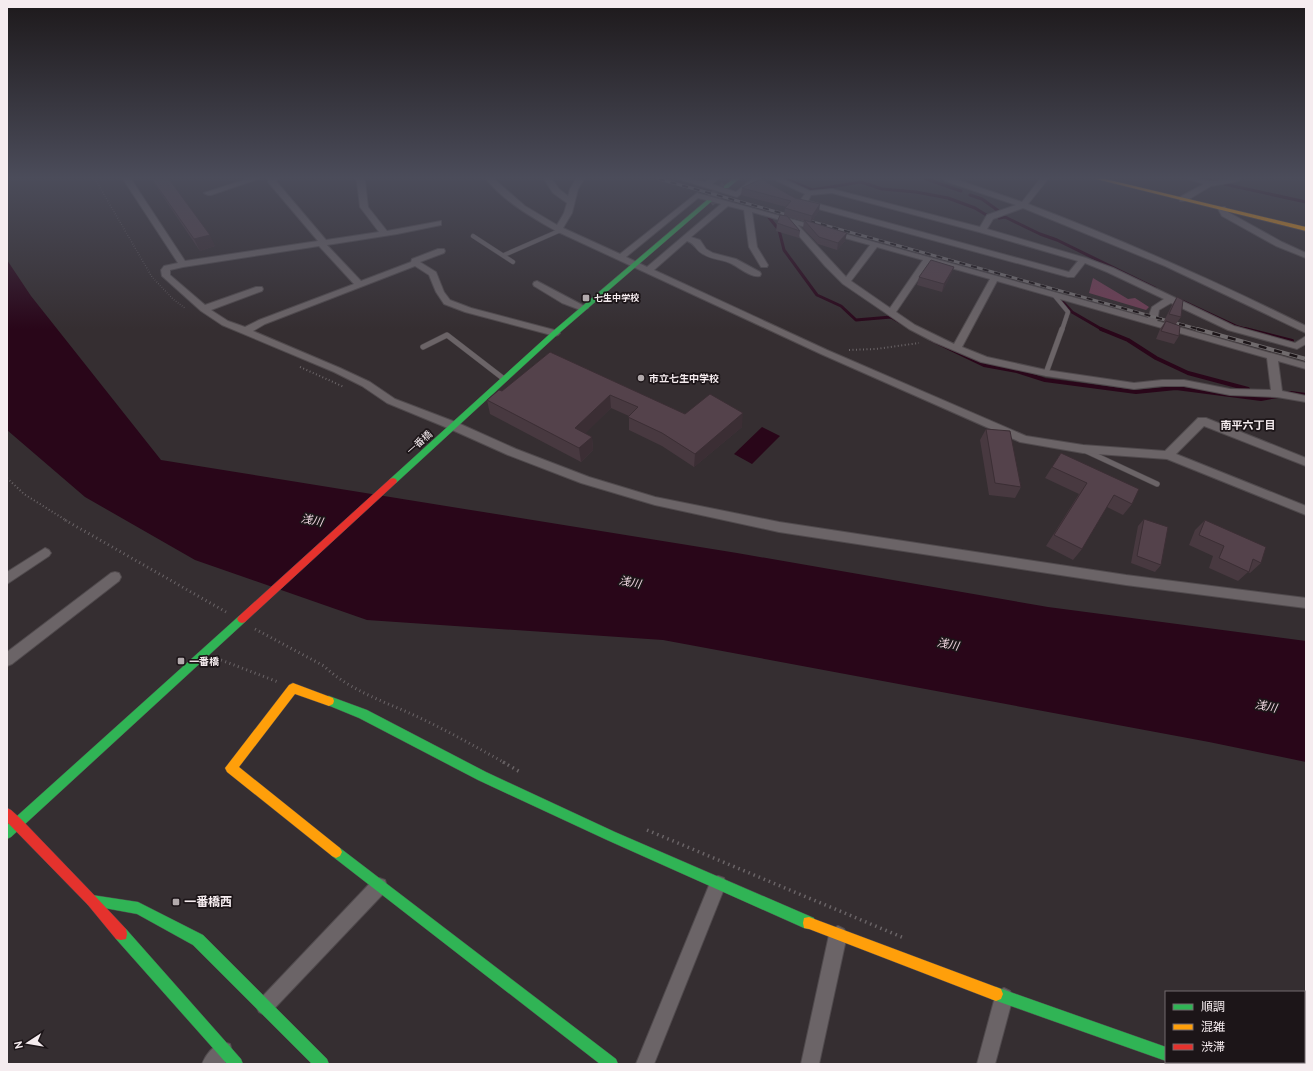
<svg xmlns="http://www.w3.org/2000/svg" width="1313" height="1071" font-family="'PT Sans','Noto Sans JP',sans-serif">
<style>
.green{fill:#6e3e54}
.water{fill:#290619}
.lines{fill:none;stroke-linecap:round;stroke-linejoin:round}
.stream-far1{stroke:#290619;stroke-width:3}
.stream{stroke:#290619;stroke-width:4}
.secondary-tunnel{stroke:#524a4e;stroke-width:12;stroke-dasharray:12 6;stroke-linecap:butt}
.lane-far1-casing{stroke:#504a4d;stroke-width:5}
.lane-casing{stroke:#504a4d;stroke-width:6}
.street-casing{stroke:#504a4d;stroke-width:2}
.fast-casing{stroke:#504a4d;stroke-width:1}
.slow-casing{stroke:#504a4d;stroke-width:1}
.jam-casing{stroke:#504a4d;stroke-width:1}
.path-far3{stroke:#6a6467;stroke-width:1.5;stroke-dasharray:0.5 2;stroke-linecap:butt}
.path-far2{stroke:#6a6467;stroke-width:2;stroke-dasharray:1 2.5;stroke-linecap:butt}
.path-far1{stroke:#6a6467;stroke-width:3;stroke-dasharray:1 3.5;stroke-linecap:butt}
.path{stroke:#6a6467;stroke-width:3.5;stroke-dasharray:1.5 4;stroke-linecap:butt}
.lane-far1{stroke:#6b6467;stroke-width:4}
.lane{stroke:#6b6467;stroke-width:5}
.street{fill:#6b6467;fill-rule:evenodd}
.fast{fill:#30b455;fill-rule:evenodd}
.slow{fill:#ff9f0a;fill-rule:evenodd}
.jam{fill:#e5322d;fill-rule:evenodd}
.rail-far1-casing{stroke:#706b6d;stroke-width:3}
.rail-casing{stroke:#706b6d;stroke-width:4}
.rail-far1{stroke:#1c1518;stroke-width:2;stroke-dasharray:6;stroke-linecap:butt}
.rail{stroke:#1c1518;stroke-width:2.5;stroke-dasharray:8;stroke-linecap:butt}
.wall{fill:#483940}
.shaded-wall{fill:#3b2e34}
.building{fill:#54424b;stroke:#3b2e34}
.poi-dot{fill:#b2aaac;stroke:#1c1518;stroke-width:1.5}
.labels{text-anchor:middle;stroke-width:3.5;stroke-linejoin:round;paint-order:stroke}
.far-poi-label{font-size:9px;font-weight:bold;fill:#f5ecef;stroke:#1c1518;text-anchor:start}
.poi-label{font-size:10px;font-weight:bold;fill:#f5ecef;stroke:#1c1518;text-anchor:start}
.street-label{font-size:10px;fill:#f5ecef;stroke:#1c1518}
.neighbourhood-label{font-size:11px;font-weight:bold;fill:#f5ecef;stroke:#1c1518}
.water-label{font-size:11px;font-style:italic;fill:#f1d8e2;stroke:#1c1518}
.near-poi-label{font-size:12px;font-weight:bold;fill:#f5ecef;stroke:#1c1518;text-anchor:start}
</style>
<rect width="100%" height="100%" fill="#352e31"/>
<path class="green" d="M1093 278 1128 299 1135 298 1149 307 1146 310 1089 293Z"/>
<path class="water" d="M7 260 31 296 161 460 737 553 1048 607 1306 641V762L1209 742 663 640 367 620 195 560 85 497 7 430Z
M762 427 780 436 752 464 734 454Z"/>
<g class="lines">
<path class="stream-far1" d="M786 179 812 190 861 182 882 189 916 192 948 198 975 208 988 216
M926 179 961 191
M1203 179 1211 181
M1224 184 1306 202
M970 195 982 199 1000 212
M767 215 779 230 784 250 817 295 841 306 856 320 891 317 903 324
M999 218 1005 217 1040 234 1057 240 1155 288
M1178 299 1238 327 1249 330
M1062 301 1072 312 1103 330"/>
<path class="stream" d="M1101 329 1128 340 1156 358 1188 373 1248 389
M1245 329 1292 341
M932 340 984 365 1017 371 1045 380 1136 392 1176 388 1261 399 1277 396
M1286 394 1291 393 1306 395"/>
<path class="secondary-tunnel" d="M709 201 726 187"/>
<g class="lane-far1-casing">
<path id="lane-far1" d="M473 236 513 262
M504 255 561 230
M1054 295 1068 312 1062 330"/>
</g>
<g class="lane-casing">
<path id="lane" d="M423 347 447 335 504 379
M1046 373 1062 329
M1084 450 1157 484"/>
</g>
<g class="street-casing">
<path id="street" d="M123 179H131L185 261 318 241 268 182V179H279L276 181 326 240 379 232 360 207 357 182 355 179H363L365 181 368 207 387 231 441 221V225L397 234 327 245 361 281 411 262 412 259 438 249H444L445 251 444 253 420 262 436 272 444 292 450 300 471 308 558 331 560 333 558 335 555 336 465 312 444 304 436 292 429 275 415 266 265 324 253 331 340 368 370 382 395 399 458 423 516 449 589 477 655 497 779 522 1126 575 1306 598V608L1126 585 779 532 655 505 581 483 508 455 450 429 387 403 362 386 334 372 222 325 201 311 162 276 161 270 164 266 178 263ZM319 246 354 284 259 320 245 327 228 321 211 310 262 291 263 289 262 287H256L205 305 170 275V270L183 267Z
M247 179H258L211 195H208L204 193Z
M486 179H494L525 206 557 225 564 213 567 203 553 193 544 179H552L559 189 568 196 570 189 576 179H584L578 189 572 213 563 228 620 254 697 193 1148 318 1152 307 1164 299 1107 272 1085 263 1074 277H1068L800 204 799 202 805 194 773 179H783L810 191 832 189 980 227 987 215 1016 205 945 181 944 179H955L1022 202 1040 179H1048L1028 204C1123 240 1215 281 1306 326V333L1165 266 1023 208 993 219 987 229 1086 258 1113 268 1234 326 1295 343 1306 336V344L1297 349 1228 330 1171 303 1159 310 1157 321 1306 363V369L1278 361 1282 391 1306 396V402L1277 397 1230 395 1184 386H1162L1134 389 1046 376 981 362 934 342 909 329 843 284 825 266 787 222 752 212 757 247 768 265 767 267H761L749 247 744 210 728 206 691 237 700 240 706 249 713 253 736 259 760 272 761 274 760 276C751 278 740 268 732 264 723 259 712 260 703 254 695 250 696 244 687 241L654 270 827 350 1026 436 1083 445 1165 451 1198 418H1206L1306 458V466L1204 426 1176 454 1306 506V515L1167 459 1083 453 1020 442 821 354 556 231C531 217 505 202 486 179ZM832 193 979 232 1078 261 1069 272 808 201 811 195ZM698 198 721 204 647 267 626 257ZM798 225 870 245 846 277ZM877 247 923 260 890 308 851 281ZM930 262 990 279 954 344 915 325 896 312ZM997 281 1267 358 1271 390 1230 389 1184 380H1162L1134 383 1046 370 987 357 962 347Z
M678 179H690L705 182 710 179H718L712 184 736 192 752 179H760L737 197Z
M1188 179C1197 179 1206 181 1214 181 1223 180 1231 179 1240 179L1239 181 1211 186 1186 201H1180V197L1204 184Z
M1219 207H1225L1228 212 1282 242 1306 253V258L1276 246 1222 216 1218 209Z
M537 281 588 308 583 311 562 303 534 286 533 284 534 282Z
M45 548 49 550 51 553 49 556 7 584V572Z
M115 572 119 573 121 577 119 581 12 664 7 666V652L111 573Z
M718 876 724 878 726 884 654 1064H636L712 878Z
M379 878 385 880 387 886 385 892 271 1012 265 1015 259 1012 256 1006 259 1000 373 880Z
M838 926 844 929 847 935 819 1064H801L829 935 832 929Z
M1004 988 1010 991 1013 997 995 1064H977L995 997 998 991Z
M223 1042 230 1044 232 1051 230 1058 224 1064H202C206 1054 213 1046 223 1042Z
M1180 1062H1204V1064H1180Z"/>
</g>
<g class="fast-casing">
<path id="fast" d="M733 179H739L728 188H724V186Z
M707 200 712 201 557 335 396 483H390L389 481 390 479 553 331Z
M242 615 245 616 247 619 245 622 11 837 7 839V825L239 616Z
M329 696 367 710 486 772 615 832 814 918 815 923 814 928 809 929 804 928 607 840 478 780 359 718 325 704 324 701 325 698Z
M336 846 340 848 616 1059 618 1064H600L332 856 330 852 332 848Z
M92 895 138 902 203 935 327 1059 329 1064H312L193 945 137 914 88 905 86 901 88 897Z
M121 928 126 929 241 1059 243 1064H227L116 939 115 934 116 929Z
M996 987 1166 1047V1061L991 999 989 994 991 989Z"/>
</g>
<g class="slow-casing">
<path id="slow" d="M1096 179H1105L1306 227V231Z
M293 683 333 698 334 701 333 704 329 706 295 694 239 767 340 848 342 852 340 856 336 858 332 856 227 772 225 768 289 685Z
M809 917 996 987 1001 989 1003 994 1001 999 996 1001 809 929 804 928 803 923 804 918Z"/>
</g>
<g class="jam-casing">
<path id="jam" d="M393 478 396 479 397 481 396 483 245 622 242 623 239 622 237 619 239 616 390 479Z
M7 808 11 810 21 819 96 897 126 929 127 934 126 939 121 940 116 939 88 905 7 822Z"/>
</g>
<path class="path-far3" d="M95 179 152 277 173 299 185 308"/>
<path class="path-far2" d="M849 350 876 349 919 343
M300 367 344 387
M7 478 24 494 67 521"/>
<path class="path-far1" d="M65 520 226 612
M255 629 324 666C350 691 386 702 418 717 448 731 476 747 505 763
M221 660 278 682"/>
<path class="path" d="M503 762 520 772
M647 830 904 938
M1255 1062 1262 1064"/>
<use href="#lane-far1" class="lane-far1"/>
<use href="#lane" class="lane"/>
<use href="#street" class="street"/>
<use href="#fast" class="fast"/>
<use href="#slow" class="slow"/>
<use href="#jam" class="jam"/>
<g class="rail-far1-casing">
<path id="rail-far1" d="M659 179 1201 330"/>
</g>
<g class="rail-casing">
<path id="rail" d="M1197 329 1306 359"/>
</g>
<use href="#rail-far1" class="rail-far1"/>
<use href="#rail" class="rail"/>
</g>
<path class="wall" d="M151 179H169L215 246 200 251Z
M761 179 819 211 811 222 845 241 837 250 818 244 803 228 804 221 788 217 800 231 799 238 776 231 777 223 784 215 785 208 786 207 741 195 742 188Z
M954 267 951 274 942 292 917 285 919 277Z
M1177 297 1181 317 1176 324 1179 336 1174 344 1156 339 1160 329 1165 322 1164 321 1172 305Z
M550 352 685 414 742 427 694 467 662 446 629 430V416L611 408 585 433 592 437 593 450 581 462 490 414 487 400 502 391Z
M986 429 1021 487 1015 498 989 495 980 440Z
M1061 453 1132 504 1123 515 1107 507 1082 549 1073 560 1046 546 1079 494 1045 478Z
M1144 519 1161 565 1155 572 1131 563 1138 526Z
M1205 520 1261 563 1250 573 1248 572 1238 581 1209 568 1213 556 1189 545 1195 530Z"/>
<path class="shaded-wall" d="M820 204 819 211 810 223 812 216Z
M847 233 845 241 837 250 838 243Z
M210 235 215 246 200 251 194 239Z
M954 267 951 274 942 292 944 284Z
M610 395 611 408 577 442 575 428Z
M743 413 742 427 694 467 695 454Z
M592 437 593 450 581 462 579 448Z"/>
<path class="building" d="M152 179H169L210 235 194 239Z
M761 179 795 198 820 204 812 216 785 208 791 201 742 188Z
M780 215 787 216 800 231 777 223Z
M804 220 847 233 838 243 819 237Z
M931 260 954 267 944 284 919 277Z
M1177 297 1183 300 1181 317 1169 314Z
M1166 321 1180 326 1179 336 1161 331Z
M550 352 685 414 710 394 743 413 695 454 662 433 628 417 638 407 610 395 575 428 592 437 579 448 487 400 499 390 502 391Z
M986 429 1010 431 1021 487 995 483Z
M1061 453 1139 489 1132 504 1114 495 1082 549 1054 535 1087 483 1052 467Z
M1144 519 1168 527 1161 565 1137 556Z
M1205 520 1266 547 1261 563 1253 559 1249 572 1219 558 1224 546 1199 535Z"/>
<linearGradient id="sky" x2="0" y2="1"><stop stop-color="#1d191b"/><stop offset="0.54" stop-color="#4b4c5a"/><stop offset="1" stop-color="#4b4c5a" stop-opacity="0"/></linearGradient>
<rect width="1313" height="329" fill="url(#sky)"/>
<g class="poi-dot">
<rect x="582" y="294" width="8" height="8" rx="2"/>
<circle cx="641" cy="378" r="4"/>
<rect x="177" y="657" width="8" height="8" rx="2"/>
<rect x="172" y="898" width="8" height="8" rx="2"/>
</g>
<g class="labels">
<g class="far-poi-label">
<text x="594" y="301">七生中学校</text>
</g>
<g class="poi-label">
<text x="649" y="382">市立七生中学校</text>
<text x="189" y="665">一番橋</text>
</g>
<g class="street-label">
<text transform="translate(419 442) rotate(-42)" y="4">一番橋</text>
</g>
<g class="neighbourhood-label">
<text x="1248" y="429">南平六丁目</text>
</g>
<g class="water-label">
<text transform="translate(312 520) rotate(11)" y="4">浅川</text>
<text transform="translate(630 582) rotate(11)" y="4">浅川</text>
<text transform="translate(948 644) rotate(11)" y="4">浅川</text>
<text transform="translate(1266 706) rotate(11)" y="4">浅川</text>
</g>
<g class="near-poi-label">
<text x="184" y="906">一番橋西</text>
</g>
</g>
<rect width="1313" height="1071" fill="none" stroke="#f5ecef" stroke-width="16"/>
<rect x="1165" y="991" width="140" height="72" fill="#1c1518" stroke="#736b6e"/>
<rect x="1173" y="1004" width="20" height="6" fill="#30b455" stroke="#736b6e"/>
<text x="1201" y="1011" font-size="12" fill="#f5ecef">順調</text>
<rect x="1173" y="1024" width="20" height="6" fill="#ff9f0a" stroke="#736b6e"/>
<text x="1201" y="1031" font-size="12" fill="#f5ecef">混雑</text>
<rect x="1173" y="1044" width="20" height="6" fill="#e5322d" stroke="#736b6e"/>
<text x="1201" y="1051" font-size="12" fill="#f5ecef">渋滞</text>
<g transform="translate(28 1043) rotate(258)" stroke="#1c1518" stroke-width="3" paint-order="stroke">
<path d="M0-3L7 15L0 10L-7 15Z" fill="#f5ecef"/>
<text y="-6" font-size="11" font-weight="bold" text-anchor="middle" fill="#f5ecef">N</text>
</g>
</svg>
